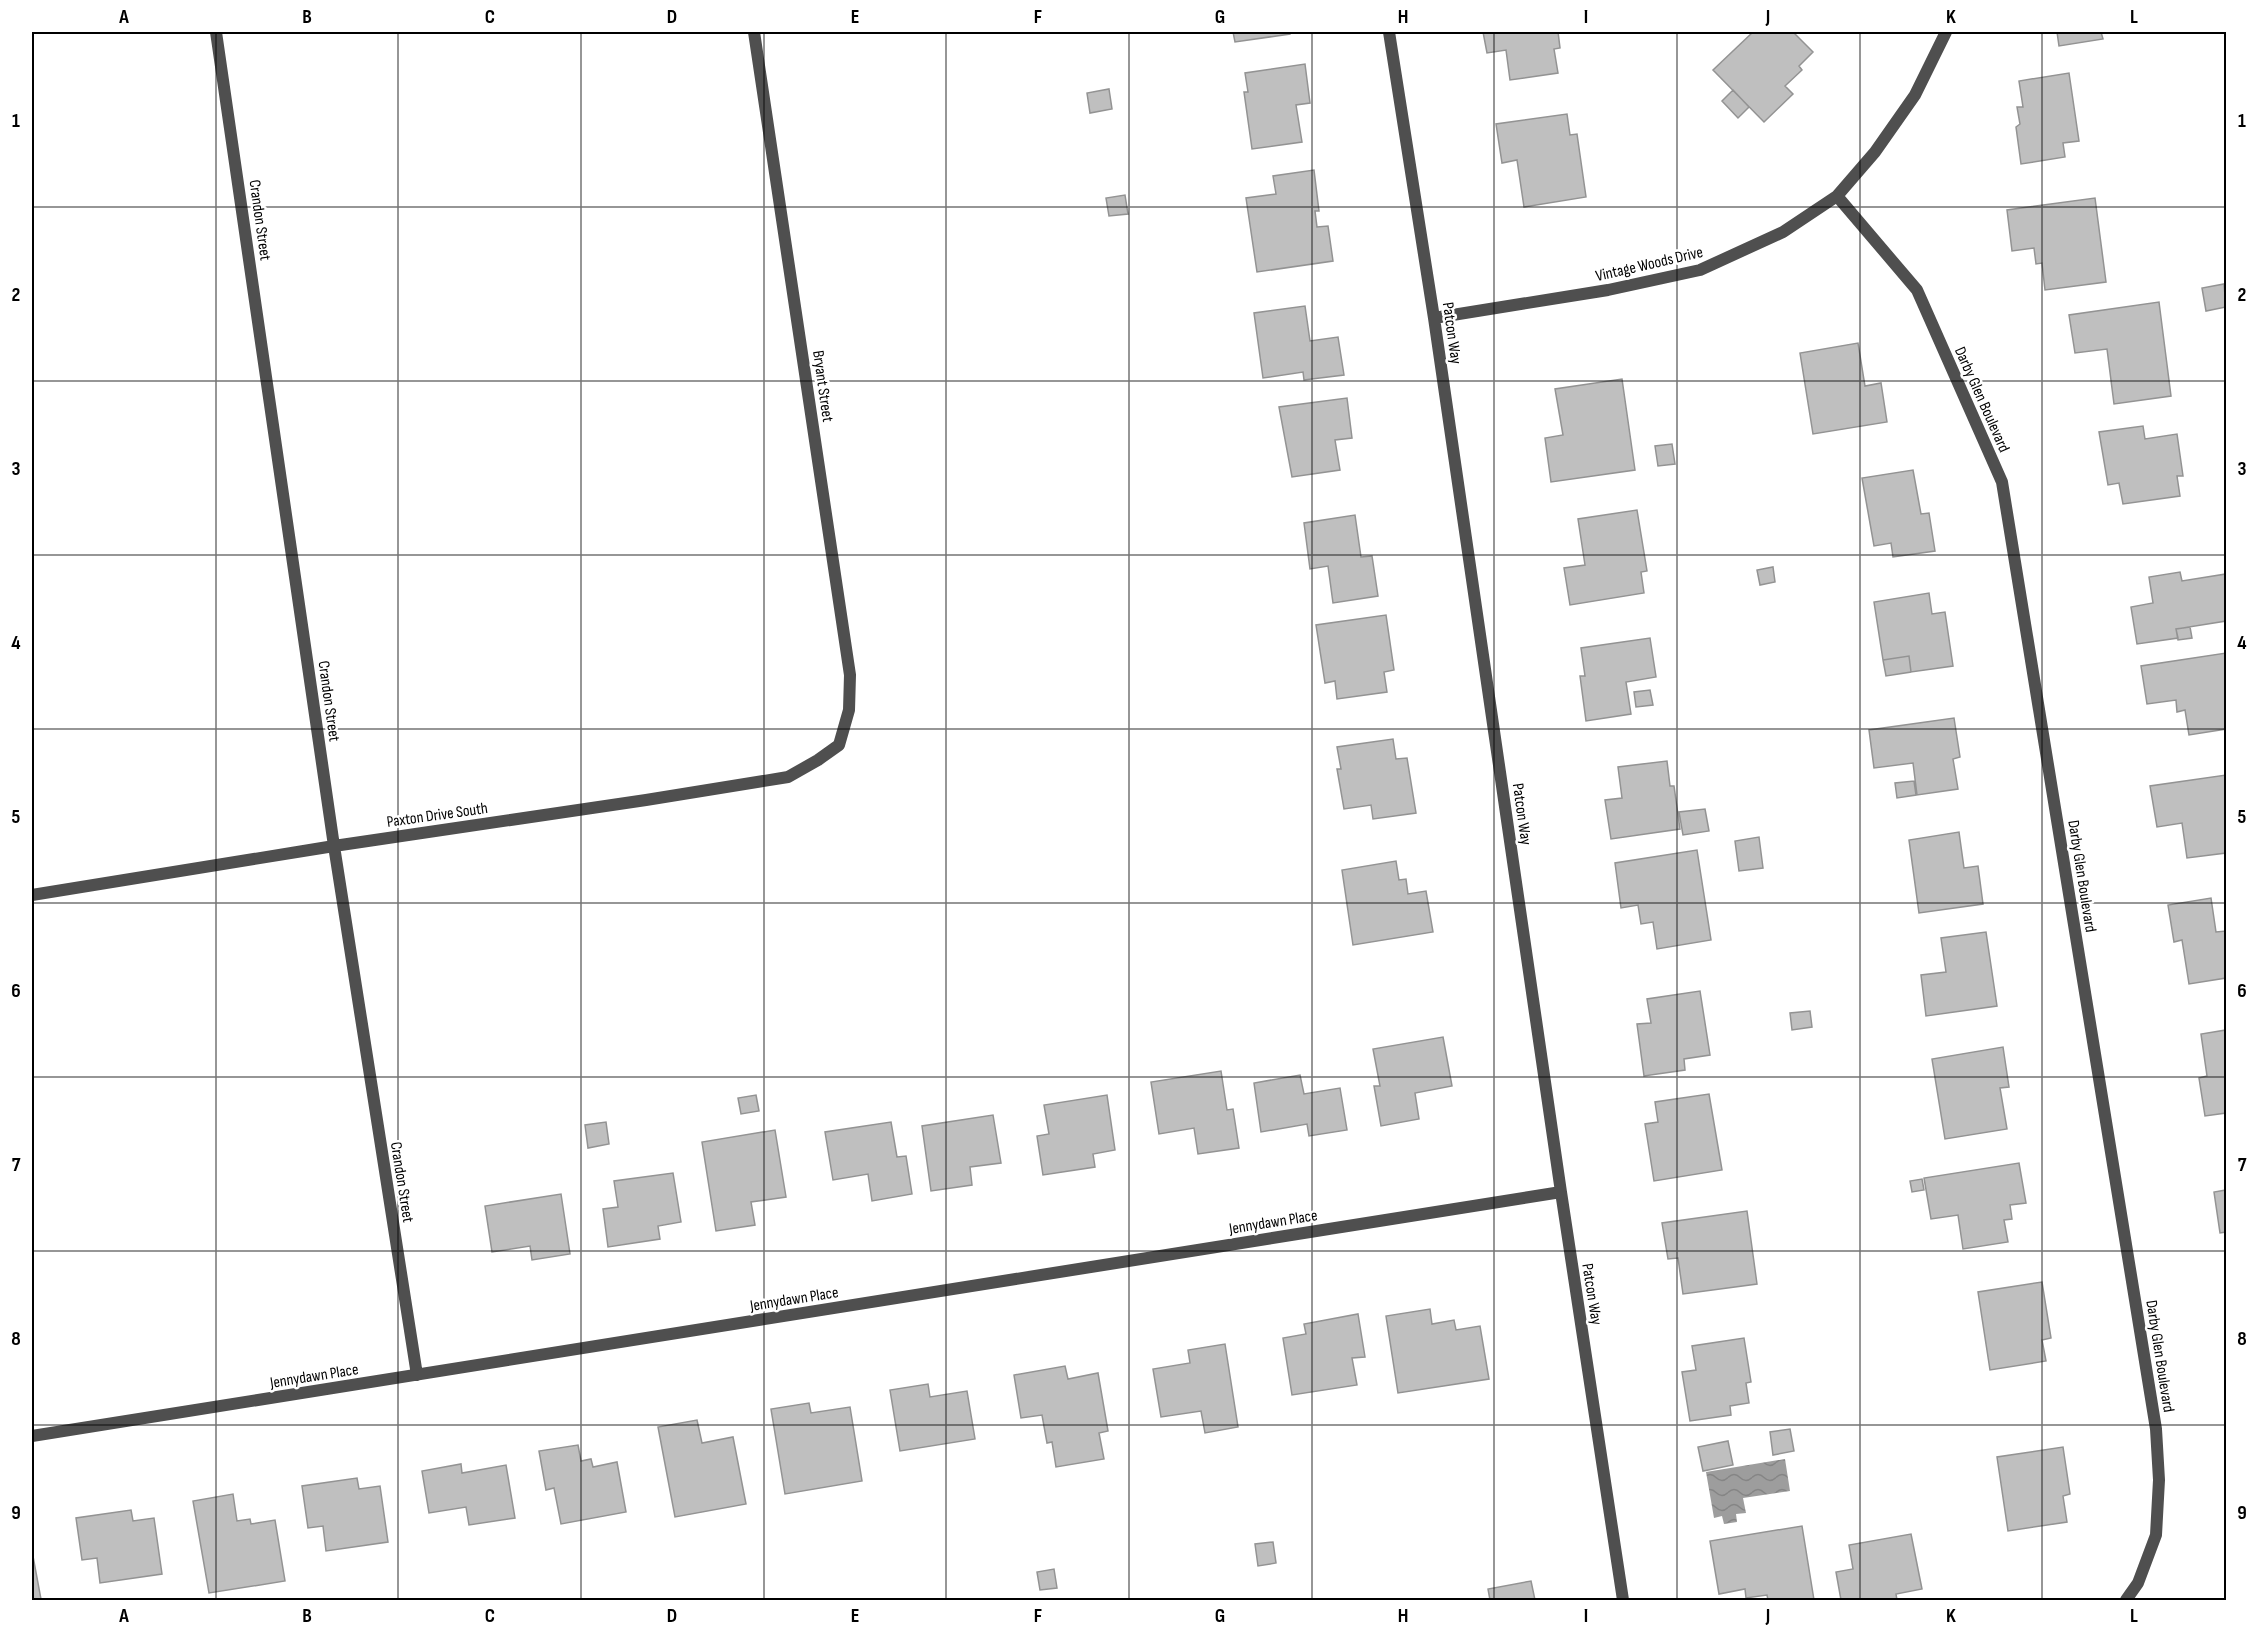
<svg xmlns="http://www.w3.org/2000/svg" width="2258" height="1632" font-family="'Sofia Sans Condensed',sans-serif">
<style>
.water{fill:url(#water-waves)}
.building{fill:#bfbfbf;stroke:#939393;stroke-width:1.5}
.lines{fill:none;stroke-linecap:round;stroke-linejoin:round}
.minor{stroke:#4f4f4f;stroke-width:12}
.grid{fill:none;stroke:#000;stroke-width:1.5;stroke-opacity:0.55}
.labels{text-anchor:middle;stroke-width:5;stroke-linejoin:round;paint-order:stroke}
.street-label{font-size:16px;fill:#000;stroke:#fff}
.neatline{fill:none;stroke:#000;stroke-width:2}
.grid-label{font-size:20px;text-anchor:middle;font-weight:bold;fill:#000}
</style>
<defs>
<pattern id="water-waves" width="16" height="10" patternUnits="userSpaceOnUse" patternTransform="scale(1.5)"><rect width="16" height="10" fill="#9d9d9d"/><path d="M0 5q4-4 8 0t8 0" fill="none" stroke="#858585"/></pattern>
</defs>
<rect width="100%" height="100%" fill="#fff"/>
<path class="water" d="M1785 1459 1790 1491 1743 1498 1746 1513 1736 1514 1737 1522 1724 1524 1722 1516 1714 1518 1706 1472Z"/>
<path class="building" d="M1233 32H1290V34L1235 42Z
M1483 32H1558L1560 48 1554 49 1558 73 1510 80 1506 50 1487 53Z
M1753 32H1793L1813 52 1799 66 1802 70 1785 86 1793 94 1764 122 1713 70Z
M2057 32H2101L2103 39 2059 46Z
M1305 64 1310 103 1296 105 1302 142 1252 149 1244 92H1248L1245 73Z
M2069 73 2079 141 2063 143 2065 157 2021 164 2016 127 2020 124 2017 107H2023L2019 81Z
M1109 89 1112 109 1090 113 1087 93Z
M1733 90 1749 107 1738 118 1722 101Z
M1567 114 1570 135 1577 134 1586 197 1524 207 1517 160 1502 163 1496 124Z
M1314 170 1319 211H1315L1317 227 1328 226 1333 261 1257 272 1246 198 1276 194 1273 176Z
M1125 195 1128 214 1109 216 1106 198Z
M2095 198 2106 282 2045 290 2042 263 2036 264 2034 248 2012 251 2007 210Z
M2224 284 2226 307 2206 311 2202 288Z
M2159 302 2171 396 2114 404 2107 349 2075 353 2069 315Z
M1305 306 1310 341 1338 337 1344 375 1304 380 1303 372 1263 378 1254 313Z
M1858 343 1865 386 1881 383 1887 422 1813 434 1800 353Z
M1622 379 1635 470 1551 482 1545 438 1563 435 1555 389Z
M1347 398 1352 438 1335 440 1340 470 1292 477 1279 407Z
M2143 426 2145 439 2177 434 2183 476H2177L2180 496 2123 504 2119 483 2108 485 2099 432Z
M1672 444 1675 464 1658 466 1655 446Z
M1913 470 1921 514 1929 513 1935 551 1893 557 1891 543 1874 546 1862 478Z
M1637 510 1647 571 1641 572 1644 593 1570 605 1564 568 1585 565 1578 519Z
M1355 515 1361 557 1372 556 1378 596 1333 603 1328 566 1310 569 1304 523Z
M1773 567 1775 582 1760 585 1757 570Z
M2180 572 2182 581 2226 574V621L2176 629 2178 638 2137 644 2131 607 2153 603 2149 577Z
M1929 593 1932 614 1945 612 1953 666 1911 672 1909 656 1883 660 1874 602Z
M1386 615 1394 670 1384 672 1387 692 1337 699 1335 681 1325 683 1316 625Z
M2190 627 2192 638 2178 640 2176 629Z
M1650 638 1656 677 1626 682 1631 714 1586 721 1580 676H1585L1581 648Z
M2226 653V729L2189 735 2185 710 2177 712 2176 700 2147 704 2141 666Z
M1909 656 1911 672 1886 676 1883 660Z
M1650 690 1653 705 1636 707 1634 692Z
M1954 718 1960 757 1953 759 1958 789 1917 795 1913 763 1874 768 1869 730Z
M1393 739 1396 759 1407 758 1416 813 1373 819 1371 805 1344 809 1337 769H1341L1337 747Z
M1667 761 1670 786H1674L1680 829 1611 839 1605 800 1622 798 1618 767Z
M2226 775V853L2187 858 2182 823 2157 827 2150 786Z
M1914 781 1916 795 1897 798 1895 783Z
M1705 809 1709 831 1683 835 1679 812Z
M1959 832 1964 868 1978 866 1983 904 1919 913 1909 840Z
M1759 837 1763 868 1739 871 1735 841Z
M1697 850 1711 940 1657 949 1653 922 1641 924 1638 905 1621 908 1615 863Z
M1396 861 1399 880 1406 879 1408 894 1426 891 1433 932 1353 945 1342 870Z
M2211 898 2216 932 2226 931V978L2189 984 2182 940 2174 942 2168 905Z
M1986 932 1997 1006 1926 1016 1921 975 1946 972 1941 938Z
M1700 991 1710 1055 1684 1059 1685 1070 1644 1076 1637 1024 1651 1023 1647 999Z
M1810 1011 1812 1027 1792 1030 1790 1013Z
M2226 1030V1113L2205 1116 2199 1078 2207 1076 2201 1034Z
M1443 1037 1452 1086 1415 1093 1419 1119 1381 1126 1374 1086H1380L1373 1049Z
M2003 1047 2009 1087 2000 1088 2007 1129 1945 1139 1932 1059Z
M1221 1071 1227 1110 1233 1109 1239 1148 1198 1154 1194 1128 1159 1134 1151 1082Z
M1300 1075 1304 1094 1340 1088 1347 1130 1309 1136 1307 1124 1261 1132 1254 1083Z
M1709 1094 1722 1170 1654 1181 1645 1124 1658 1122 1655 1102Z
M756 1095 759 1111 741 1114 738 1098Z
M1107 1095 1115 1150 1093 1154 1095 1167 1043 1175 1037 1136 1049 1134 1044 1105Z
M993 1115 1001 1163 970 1167 972 1185 931 1191 922 1126Z
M606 1122 609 1144 588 1148 585 1125Z
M891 1122 897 1157 906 1156 912 1194 872 1201 868 1174 833 1180 825 1132Z
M775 1130 786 1197 751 1202 755 1225 716 1231 702 1142Z
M2019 1163 2026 1203 2010 1205 2012 1219 2004 1220 2008 1242 1963 1249 1958 1215 1931 1219 1924 1178Z
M673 1173 681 1222 658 1226 660 1239 608 1247 603 1209 618 1207 614 1181Z
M1922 1179 1924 1190 1912 1192 1910 1181Z
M2226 1190V1232L2220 1233 2214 1192Z
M561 1194 570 1254 532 1260 530 1246 492 1252 485 1206Z
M1747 1211 1757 1284 1683 1294 1678 1258 1668 1259 1662 1223Z
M2042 1282 2051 1338 2042 1340 2046 1361 1990 1370 1978 1292Z
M1430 1309 1432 1324 1454 1320 1456 1330 1480 1326 1489 1379 1398 1393 1386 1316Z
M1358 1314 1365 1357 1352 1358 1357 1385 1292 1395 1283 1338 1306 1334 1304 1324Z
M1744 1338 1751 1382 1746 1383 1749 1403 1730 1406 1731 1415 1690 1421 1682 1372 1696 1370 1692 1346Z
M1225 1344 1238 1427 1205 1433 1201 1411 1161 1417 1153 1369 1190 1363 1188 1350Z
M1065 1366 1068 1379 1098 1373 1108 1431 1099 1433 1104 1459 1056 1467 1052 1442 1047 1443 1042 1415 1021 1418 1014 1375Z
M928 1384 930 1397 967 1391 975 1439 900 1451 890 1390Z
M809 1403 811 1413 850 1407 862 1481 785 1494 771 1409Z
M697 1420 702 1443 733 1437 746 1504 675 1517 658 1427Z
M1790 1429 1794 1451 1773 1455 1770 1432Z
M1728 1441 1733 1465 1703 1471 1698 1447Z
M578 1445 581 1461 591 1459 593 1467 617 1462 626 1512 561 1524 554 1488 546 1490 539 1451Z
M2063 1447 2070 1494 2063 1496 2067 1522 2008 1531 1997 1457Z
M461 1464 462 1473 506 1465 515 1518 469 1525 466 1507 429 1513 422 1471Z
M357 1478 359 1489 380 1486 388 1542 326 1551 323 1526 308 1528 302 1486Z
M233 1494 237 1521 250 1519 251 1524 275 1520 285 1581 209 1593 193 1501Z
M131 1510 133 1521 154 1518 162 1574 100 1583 97 1558 82 1560 76 1518Z
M1802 1526 1814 1600H1768L1767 1595 1746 1598 1745 1589 1719 1594 1710 1541Z
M1911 1534 1922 1589 1896 1594 1897 1600H1841L1836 1572 1853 1569 1849 1545Z
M1273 1542 1276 1563 1258 1566 1255 1544Z
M32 1551 41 1599 32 1600Z
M1054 1569 1057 1588 1040 1590 1037 1572Z
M1531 1581 1535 1600H1490L1488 1589Z"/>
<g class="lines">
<path class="minor" d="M216 32 334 846 417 1375
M1389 32 1434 318 1561 1192 1623 1600
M1837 196 1917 290 2002 482 2156 1429 2159 1480 2156 1535 2138 1583 2126 1600
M1434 318 1608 290 1700 270 1783 232 1837 196 1875 152 1915 95 1946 32
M32 895 334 846 646 800 788 777 818 760 839 745 849 710 850 675 754 32
M32 1436 1561 1192"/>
</g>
<path class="grid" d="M216 32V1600M398 32V1600M581 32V1600M764 32V1600M946 32V1600M1129 32V1600M1312 32V1600M1494 32V1600M1677 32V1600M1860 32V1600M2042 32V1600M32 207H2226M32 381H2226M32 555H2226M32 729H2226M32 903H2226M32 1077H2226M32 1251H2226M32 1425H2226"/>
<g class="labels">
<g class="street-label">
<text transform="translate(261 220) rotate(82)" y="6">Crandon Street</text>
<text transform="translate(1649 263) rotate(-13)" y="6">Vintage Woods Drive</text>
<text transform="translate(1453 333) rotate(82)" y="6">Patcon Way</text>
<text transform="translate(824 386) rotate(82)" y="6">Bryant Street</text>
<text transform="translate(1983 399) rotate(66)" y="6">Darby Glen Boulevard</text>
<text transform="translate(330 701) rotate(82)" y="6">Crandon Street</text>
<text transform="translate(437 814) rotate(-8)" y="6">Paxton Drive South</text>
<text transform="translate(1523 814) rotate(82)" y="6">Patcon Way</text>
<text transform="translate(2083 876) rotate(81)" y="6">Darby Glen Boulevard</text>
<text transform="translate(403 1182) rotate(81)" y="6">Crandon Street</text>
<text transform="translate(1273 1221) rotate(-9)" y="6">Jennydawn Place</text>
<text transform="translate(1593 1294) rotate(81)" y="6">Patcon Way</text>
<text transform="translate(794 1298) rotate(-9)" y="6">Jennydawn Place</text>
<text transform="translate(2161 1356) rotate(81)" y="6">Darby Glen Boulevard</text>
<text transform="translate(314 1375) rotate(-9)" y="6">Jennydawn Place</text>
</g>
</g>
<rect width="2258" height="1632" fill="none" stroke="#ffffff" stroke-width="66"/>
<rect x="33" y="33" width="2192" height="1566" class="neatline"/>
<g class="grid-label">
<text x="124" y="23">A</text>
<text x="307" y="23">B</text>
<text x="490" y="23">C</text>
<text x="672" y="23">D</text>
<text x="855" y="23">E</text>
<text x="1038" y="23">F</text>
<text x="1220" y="23">G</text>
<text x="1403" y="23">H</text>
<text x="1586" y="23">I</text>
<text x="1768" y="23">J</text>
<text x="1951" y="23">K</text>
<text x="2134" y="23">L</text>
<text x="16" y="127">1</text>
<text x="2242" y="127">1</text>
<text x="16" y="301">2</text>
<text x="2242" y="301">2</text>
<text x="16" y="475">3</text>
<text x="2242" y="475">3</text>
<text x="16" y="649">4</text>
<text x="2242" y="649">4</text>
<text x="16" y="823">5</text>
<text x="2242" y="823">5</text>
<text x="16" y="997">6</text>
<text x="2242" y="997">6</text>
<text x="16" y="1171">7</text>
<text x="2242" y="1171">7</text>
<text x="16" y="1345">8</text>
<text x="2242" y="1345">8</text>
<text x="16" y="1519">9</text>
<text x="2242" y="1519">9</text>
<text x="124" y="1622">A</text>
<text x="307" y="1622">B</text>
<text x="490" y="1622">C</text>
<text x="672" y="1622">D</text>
<text x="855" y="1622">E</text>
<text x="1038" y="1622">F</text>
<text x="1220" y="1622">G</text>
<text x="1403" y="1622">H</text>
<text x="1586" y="1622">I</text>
<text x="1768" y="1622">J</text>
<text x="1951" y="1622">K</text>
<text x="2134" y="1622">L</text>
</g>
</svg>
